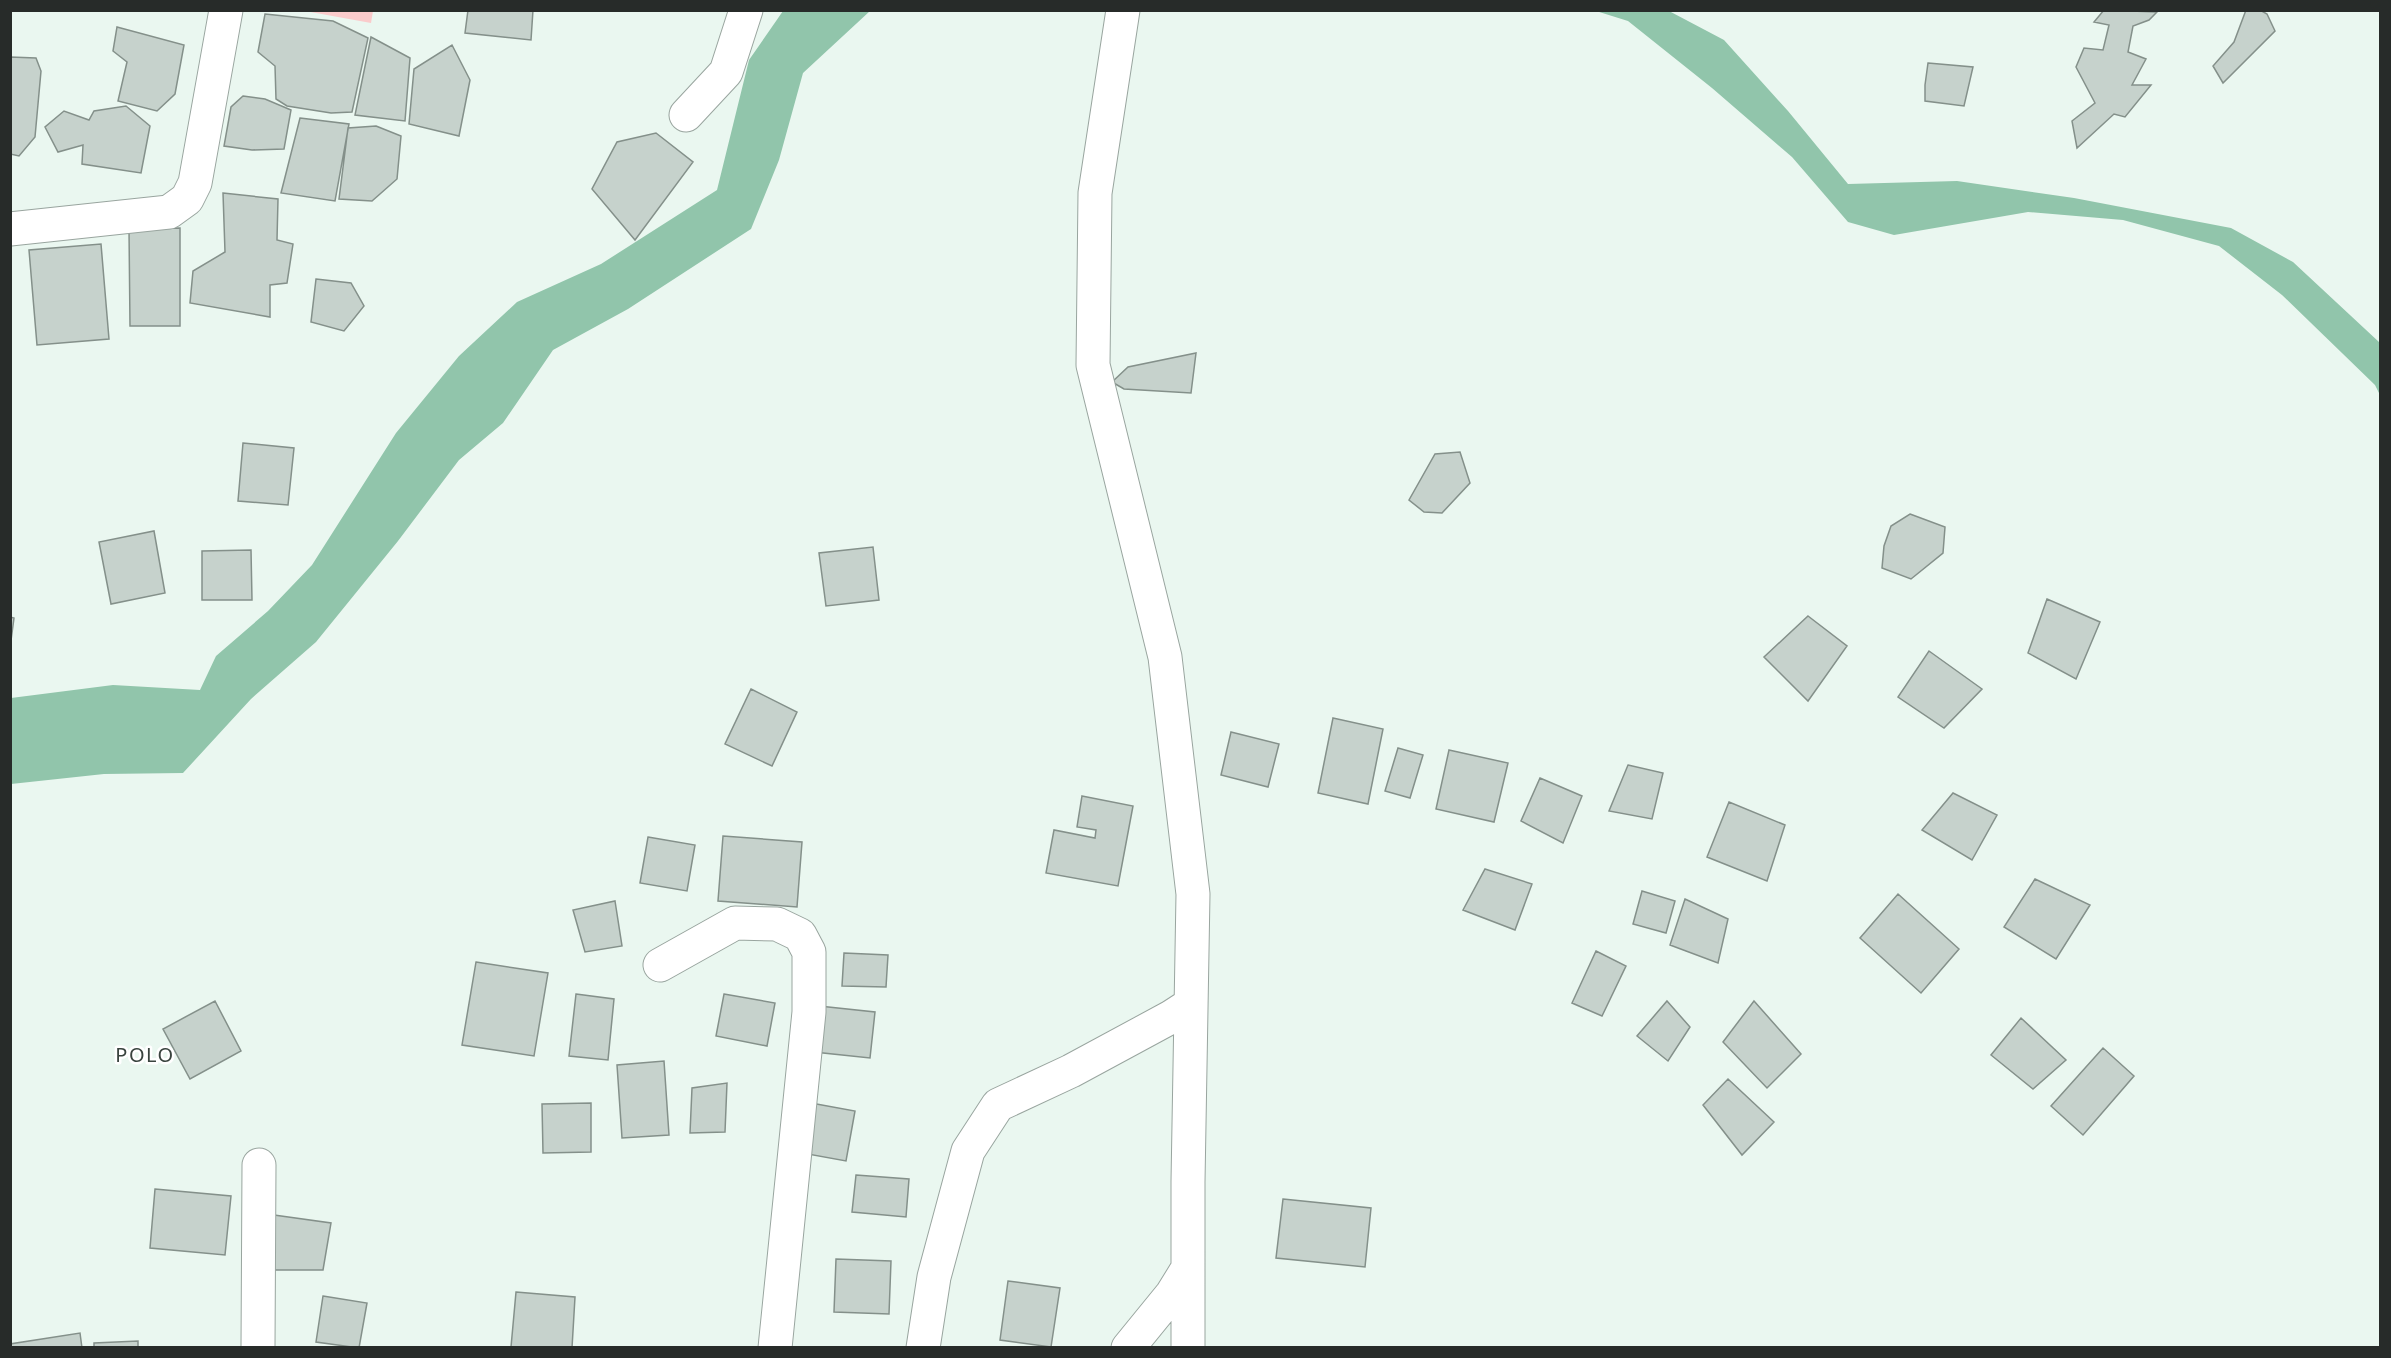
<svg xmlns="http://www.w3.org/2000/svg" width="2391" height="1358" font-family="'Noto Sans',sans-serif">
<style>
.green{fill:#facbcb}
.water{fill:#91c5ab}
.building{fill:#c6d2cc;stroke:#84908a;stroke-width:1.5}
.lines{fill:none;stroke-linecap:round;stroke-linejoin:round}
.minor-casing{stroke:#99a59f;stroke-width:35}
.minor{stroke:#fff;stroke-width:33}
.labels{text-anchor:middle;stroke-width:5;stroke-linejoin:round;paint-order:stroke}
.quarter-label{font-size:20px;letter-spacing:1.5px;fill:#39433e;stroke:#fff}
</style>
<rect width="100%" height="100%" fill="#eaf7f0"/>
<path class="green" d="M305 11H373L371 23Z"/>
<path class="water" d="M783 11H870L803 73 779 160 751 229 628 309 553 350 503 423 459 460 398 541 316 642 251 699 183 773 104 774 11 784V698L113 685 200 690 216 656 268 611 312 565 396 433 459 356 517 302 601 264 717 190 749 60Z
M1596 11H1669L1724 40 1788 111 1848 184 1957 181 2074 198 2231 228 2293 262 2379 342 2380 345V395L2375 385 2282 295 2219 246 2123 220 2028 212 1894 235 1848 222 1792 157 1712 88 1628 21Z"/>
<path class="building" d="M468 10H533L531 40 465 33Z
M2104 10 2157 12 2149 20 2133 26 2128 52 2146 59 2132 85H2151L2125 117 2114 114 2077 148 2072 121 2095 103 2076 67 2084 48 2103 50 2109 25 2094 22Z
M2246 10H2260L2267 14 2275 31 2223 83 2213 66 2234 42Z
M265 14 333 21 368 38 352 112 331 113 287 106 276 99 275 66 258 52Z
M117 27 184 45 175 94 157 111 118 101 127 62 113 51Z
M371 37 410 58 405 121 355 115Z
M452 45 470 80 459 136 409 124 414 69Z
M10 57 36 58 41 71 35 137 19 156 10 154Z
M1928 63 1973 67 1964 106 1925 101V85Z
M243 96 265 99 291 110 284 149 252 150 224 146 231 107Z
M126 106 150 126 141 173 82 164 83 145 58 152 45 127 64 111 89 120 94 111Z
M300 118 349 124 335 201 281 193Z
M376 126 401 136 397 179 372 201 339 199 348 128Z
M656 133 693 162 635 240 592 189 617 142Z
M223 193 278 199 277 240 293 244 287 283 270 285V317L190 303 193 271 225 252Z
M180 228V326H130L129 229Z
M101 244 109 339 37 345 29 250Z
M316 279 351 283 364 306 344 331 311 322Z
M1196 353 1191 393 1124 389 1112 382 1128 367Z
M243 443 294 448 288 505 238 501Z
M1460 452 1470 483 1442 513 1424 512 1409 500 1435 454Z
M1910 514 1945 527 1943 553 1911 579 1882 568 1884 546 1891 526Z
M154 531 165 593 111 604 99 542Z
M873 547 879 600 826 606 819 553Z
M251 550 252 600H202V551Z
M2047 599 2100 622 2076 679 2028 653Z
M1808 616 1847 646 1808 701 1764 657Z
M10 617 14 618 10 648Z
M1929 651 1982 689 1944 728 1898 697Z
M751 689 797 712 772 766 725 744Z
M1333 718 1383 729 1368 804 1318 793Z
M1231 732 1279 744 1268 787 1221 775Z
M1398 748 1423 755 1410 798 1385 791Z
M1449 750 1508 763 1494 822 1436 809Z
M1628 765 1663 773 1652 819 1609 811Z
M1540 778 1582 796 1563 843 1521 821Z
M1953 793 1997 815 1972 860 1922 830Z
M1082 796 1133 806 1118 886 1046 873 1054 830 1095 838 1096 830 1077 827Z
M1729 802 1785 825 1767 881 1707 857Z
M723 836 802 842 797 907 718 901Z
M648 837 695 845 687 891 640 883Z
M1485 869 1532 884 1515 930 1463 910Z
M2035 879 2090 905 2056 959 2004 927Z
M1642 891 1675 901 1666 933 1633 924Z
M1898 894 1959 949 1921 993 1860 938Z
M1685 899 1728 919 1718 963 1670 945Z
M615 901 622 946 585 952 573 910Z
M1596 951 1626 966 1602 1016 1572 1003Z
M844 953 888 955 886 987 842 986Z
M476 962 548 973 534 1056 462 1045Z
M576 994 614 999 608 1060 569 1056Z
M724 994 775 1003 767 1046 716 1036Z
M215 1001 241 1051 190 1079 163 1029Z
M1667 1001 1690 1027 1668 1061 1637 1036Z
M1754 1001 1801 1054 1767 1088 1723 1042Z
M819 1006 875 1012 870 1058 814 1052Z
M2021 1018 2066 1060 2033 1089 1991 1055Z
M2103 1048 2134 1076 2083 1135 2051 1106Z
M664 1061 669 1135 622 1138 617 1065Z
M1728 1079 1774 1122 1742 1155 1703 1105Z
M727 1083 725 1132 690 1133 692 1088Z
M591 1103V1152L543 1153 542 1104Z
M811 1103 855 1111 846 1161 802 1153Z
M856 1175 909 1179 906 1217 852 1212Z
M155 1189 231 1196 225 1255 150 1248Z
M1283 1199 1371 1208 1365 1267 1276 1258Z
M274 1215 331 1223 323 1270H269Z
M836 1259 891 1261 889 1314 834 1312Z
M1008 1281 1060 1288 1051 1347 1000 1340Z
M516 1292 575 1297 572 1348 511 1347Z
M323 1296 367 1303 359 1348 316 1342Z
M80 1333 82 1348H10V1344Z
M138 1341V1348H94V1343Z"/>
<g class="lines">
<g class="minor-casing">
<path id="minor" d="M1123 10 1095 193 1093 365 1165 657 1193 894 1188 1182V1348
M686 115 726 72 746 10
M10 229 169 212 187 199 195 183 226 10
M660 965 735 923 777 924 800 935 809 952V1012L775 1348
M258 1348 259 1165
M923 1348 934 1277 968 1151 998 1105 1071 1071 1171 1017 1191 1004
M1128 1348 1172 1294 1188 1268"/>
</g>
<use href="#minor" class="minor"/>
</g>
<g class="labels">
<g class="quarter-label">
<text x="145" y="1062">POLO</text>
</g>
</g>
<rect width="2391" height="1358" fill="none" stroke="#272b29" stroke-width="24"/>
</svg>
